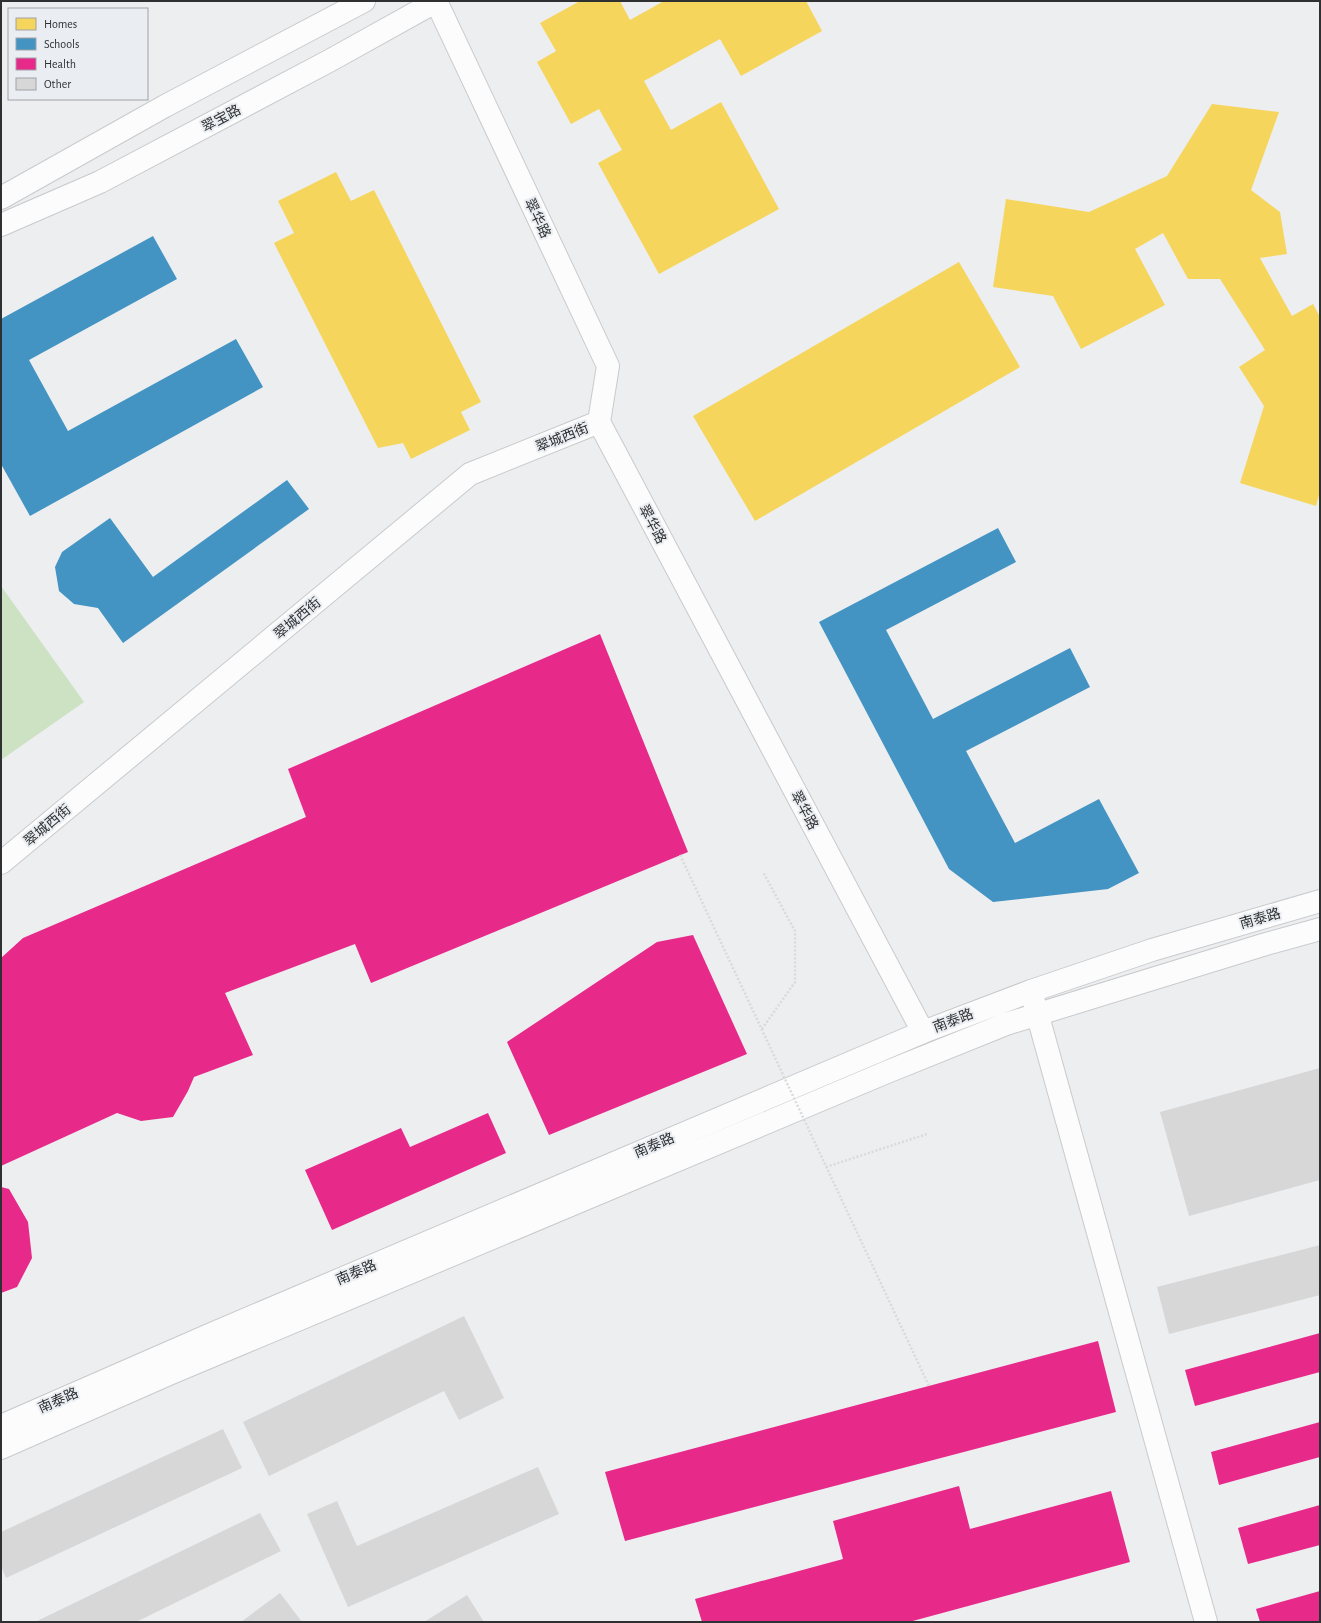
<svg xmlns="http://www.w3.org/2000/svg" width="1321" height="1623" font-family="'Alegreya Sans','Noto Sans SC',sans-serif">
<style>
.park{fill:#cde1c3}
.homes{fill:#f6d55c}
.schools{fill:#4393c3}
.health{fill:#e7298a}
.building{fill:#d7d7d8}
.lines{fill:none;stroke-linecap:round;stroke-linejoin:round}
.minor-casing{stroke:#c9cacc;stroke-width:24}
.major-casing{stroke:#c9cacc;stroke-width:24}
.path{stroke:#d9dada;stroke-width:2.5;stroke-dasharray:2 2;stroke-linecap:butt}
.minor{stroke:#fcfcfd;stroke-width:22}
.major{stroke:#fcfcfd;stroke-width:22}
.path-bridge{stroke:#d9dada;stroke-width:2.5;stroke-dasharray:2 2;stroke-linecap:butt}
.labels{text-anchor:middle;stroke-width:4;stroke-linejoin:round;paint-order:stroke}
.street-label{font-size:14px;fill:#2f3032;stroke:#eaeef2}
</style>
<rect width="100%" height="100%" fill="#eceef0"/>
<path class="park" d="M1 586 84 702 1 760Z"/>
<path class="homes" d="M580 1H620L630 20 664 1H806L822 31 741 76 720 39 644 81 671 130 721 102 779 209 659 274 598 163 622 150 599 109 571 124 537 62 556 51 540 23Z
M1212 104 1279 112 1251 190 1280 212 1287 254 1260 258 1292 316 1313 304 1320 317V492L1316 506 1240 483 1264 406 1239 367 1265 350 1220 279H1188L1163 233 1135 249 1165 305 1081 349 1053 296 993 287 1006 199 1089 212 1167 176Z
M336 172 351 201 374 190 481 402 461 412 470 430 411 459 403 443 378 448 274 243 294 233 278 201Z
M959 262 1020 367 755 521 693 416Z"/>
<path class="schools" d="M153 236 177 279 29 360 68 431 236 339 263 387 30 516 1 464V319Z
M287 480 309 509 123 643 98 608 74 604 59 591 55 567 62 552 110 518 153 577Z
M998 528 1016 562 886 630 933 719 1070 648 1090 687 966 751 1015 843 1099 799 1139 873 1108 889 993 902 949 869 819 622Z"/>
<path class="health" d="M600 634 688 852 371 983 355 944 225 993 253 1055 194 1077 188 1091 173 1117 141 1121 117 1113 1 1166V958L23 938 306 817 288 769Z
M693 935 747 1054 549 1135 507 1042 657 942Z
M488 1113 506 1153 332 1230 305 1170 401 1128 410 1147Z
M1 1187 9 1189 28 1222 32 1258 17 1287 1 1293Z
M1320 1333V1372L1195 1406 1185 1370Z
M1098 1341 1116 1412 625 1541 605 1472Z
M1320 1422V1457L1219 1485 1211 1452Z
M959 1486 970 1529 1111 1491 1130 1562 909 1622H702L695 1599 843 1559 833 1521Z
M1320 1505V1545L1248 1564 1238 1528Z
M1320 1591V1622H1260L1256 1609Z"/>
<path class="building" d="M1320 1068V1180L1189 1216 1160 1112Z
M1320 1245V1295L1169 1334 1157 1287Z
M464 1316 504 1398 459 1420 444 1391 269 1476 243 1422Z
M223 1429 242 1468 6 1578 1 1566V1532Z
M538 1467 559 1514 348 1607 307 1514 337 1501 357 1546Z
M260 1513 281 1551 136 1622H35Z
M280 1593 302 1622H241Z
M467 1595 484 1622H424Z"/>
<g class="lines">
<g class="minor-casing">
<path id="minor" d="M436 1 608 366 599 422 923 1032
M1 198 165 106 364 1
M1 225 100 182 329 61 437 1
M1 863 470 474 599 422
M1031 991 1206 1622"/>
</g>
<g class="major-casing">
<path id="major" d="M1 1426 209 1335 923 1032 1031 991 1152 950 1320 901
M1 1448 169 1374 887 1072 1006 1024 1266 944 1320 929"/>
</g>
<path class="path" d="M762 1029 795 982V931L763 872
M826 1167 927 1134"/>
<use href="#minor" class="minor"/>
<use href="#major" class="major"/>
<path class="path-bridge" d="M680 855 929 1386"/>
</g>
<g class="labels">
<g class="street-label">
<text transform="translate(221 118) rotate(-28)" y="5">翠宝路</text>
<text transform="translate(538 218) rotate(65)" y="5">翠华路</text>
<text transform="translate(562 437) rotate(-22)" y="5">翠城西街</text>
<text transform="translate(653 524) rotate(62)" y="5">翠华路</text>
<text transform="translate(297 618) rotate(-40)" y="5">翠城西街</text>
<text transform="translate(805 810) rotate(62)" y="5">翠华路</text>
<text transform="translate(47 825) rotate(-40)" y="5">翠城西街</text>
<text transform="translate(1260 918) rotate(-16)" y="5">南泰路</text>
<text transform="translate(953 1020) rotate(-21)" y="5">南泰路</text>
<text transform="translate(654 1145) rotate(-23)" y="5">南泰路</text>
<text transform="translate(356 1272) rotate(-23)" y="5">南泰路</text>
<text transform="translate(58 1400) rotate(-24)" y="5">南泰路</text>
</g>
</g>
<rect width="1321" height="1623" fill="none" stroke="#2f3032" stroke-width="4"/>
<rect x="8" y="8" width="140" height="92" fill="#eaeef2" stroke="#9fa2a5"/>
<rect x="16" y="18" width="20" height="12" fill="#f6d55c" stroke="#9fa2a5"/>
<text x="44" y="28" font-size="12" fill="#2f3032">Homes</text>
<rect x="16" y="38" width="20" height="12" fill="#4393c3" stroke="#9fa2a5"/>
<text x="44" y="48" font-size="12" fill="#2f3032">Schools</text>
<rect x="16" y="58" width="20" height="12" fill="#e7298a" stroke="#9fa2a5"/>
<text x="44" y="68" font-size="12" fill="#2f3032">Health</text>
<rect x="16" y="78" width="20" height="12" fill="#d7d7d8" stroke="#9fa2a5"/>
<text x="44" y="88" font-size="12" fill="#2f3032">Other</text>
</svg>
